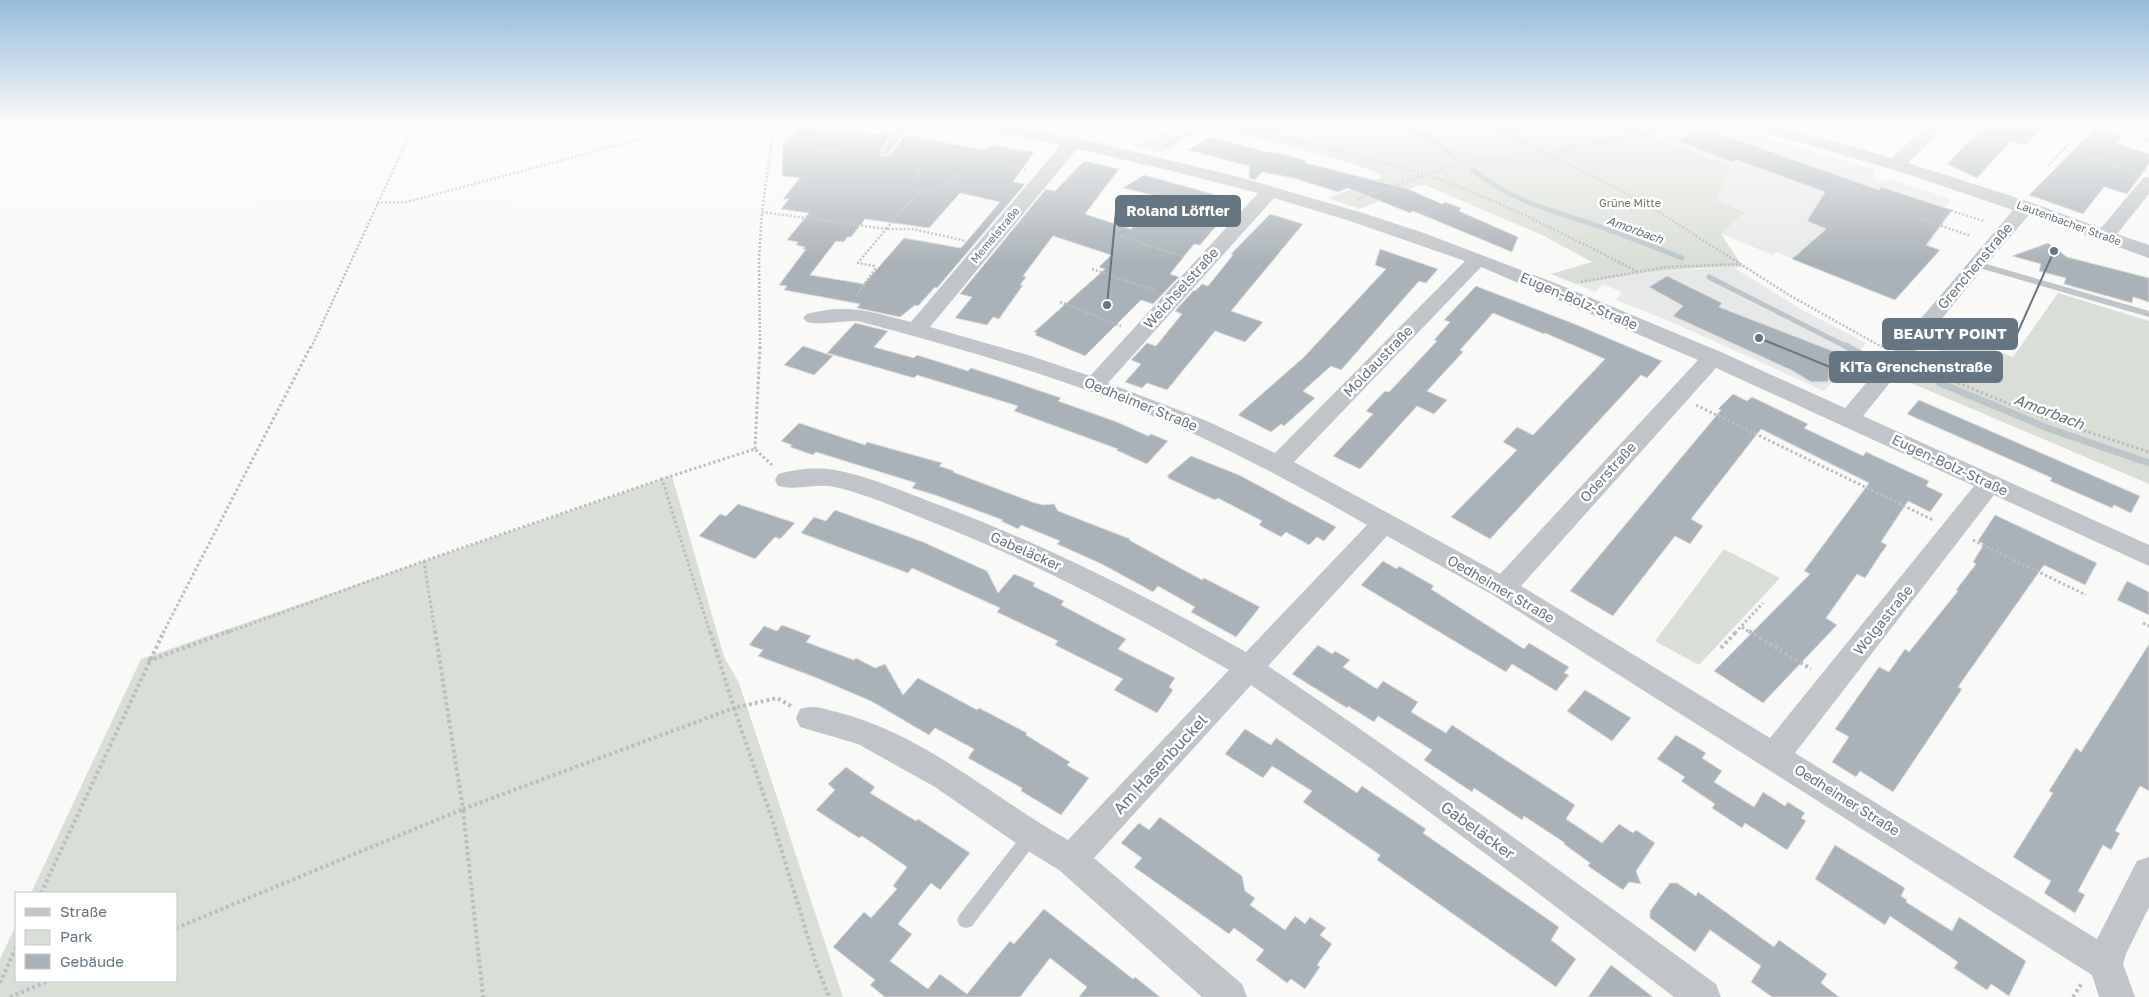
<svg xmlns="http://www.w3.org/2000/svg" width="2149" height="997" font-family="'Golos Text',sans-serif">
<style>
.built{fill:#e7e8e8}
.green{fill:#d9ded6}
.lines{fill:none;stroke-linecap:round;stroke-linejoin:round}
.stream-far1{stroke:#bac6ca;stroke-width:5}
.stream{stroke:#bac6ca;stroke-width:7}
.building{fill:#a9b2b8;stroke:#dbdbd9;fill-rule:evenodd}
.path-far2{stroke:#bbbec1;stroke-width:2.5;stroke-dasharray:2 2;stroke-linecap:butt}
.path-far1{stroke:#bbbec1;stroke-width:3;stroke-dasharray:2.5 2.5;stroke-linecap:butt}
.path{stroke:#bbbec1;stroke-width:4;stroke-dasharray:3 3;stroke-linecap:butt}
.lane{fill:#c0c5c9;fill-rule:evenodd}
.street{fill:#c0c5c9;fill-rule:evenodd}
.labels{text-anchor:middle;stroke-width:5;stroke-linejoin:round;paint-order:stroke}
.far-park-label{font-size:11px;fill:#687964;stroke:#fff}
.far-street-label{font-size:11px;fill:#657581;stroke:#fff}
.far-water-label{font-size:12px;font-style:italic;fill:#60747b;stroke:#fff}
.street-label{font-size:14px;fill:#657581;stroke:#fff}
.water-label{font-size:15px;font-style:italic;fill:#60747b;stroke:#fff}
.near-street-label{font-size:16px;fill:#657581;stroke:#fff}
.leader{fill:none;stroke:#657581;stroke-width:2}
.callout-dot{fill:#657581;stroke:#fff;stroke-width:2}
.callout{fill:#657581;stroke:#657581;stroke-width:2}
.callout-label{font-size:15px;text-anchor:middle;font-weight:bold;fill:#fff}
</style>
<rect width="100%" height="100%" fill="#f9f9f7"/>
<path class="built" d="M1684 125H1718L1780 142 1876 170 1872 176 1877 180 1886 181 1888 179 1951 199 1944 208 1952 211 1928 245 1940 250 1895 300 1776 252 1773 255 1721 234 1744 211 1716 201 1650 135Z
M1733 267 1804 311 1866 343 1824 391 1665 319 1616 300 1622 292 1603 284 1595 292 1576 284 1643 273Z"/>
<path class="green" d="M1182 125H1684L1651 136 1730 166 1716 200 1744 212 1721 234 1743 267 1698 268 1643 273 1576 284 1551 274 1592 262 1542 235 1425 185 1416 186 1360 209 1328 198 1382 178 1380 174C1325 152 1266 141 1208 128L1161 152 1135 146Z
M2058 293 2149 321V484L1909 382 1954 335 2013 357Z
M672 476 724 657 739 683 843 997H0V959L16 925V981H176V893H31L141 659Z
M1724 549 1780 578 1699 665 1655 641Z"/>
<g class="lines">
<path class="stream-far1" d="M1400 125 1430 137 1455 157
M1473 170C1508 199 1549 210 1592 224 1622 234 1652 246 1682 258
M1709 277 1849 348"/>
<path class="stream" d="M1846 346 1861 354
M1940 383 2050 429 2149 463"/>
</g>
<path class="building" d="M800 125 881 135 884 131 893 133 880 151 882 156 890 155 905 135 984 150 991 145 1034 152 1013 182 1025 184 937 288 935 287 918 306 915 305 900 317 857 308 860 304 784 290 787 286 779 285 806 249H803L805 247 796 245 798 242 787 240 809 213 781 209 789 199H783L800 178 782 176 783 145ZM960 193 1000 202 961 248 904 238 864 284 810 275 836 241 844 242 847 237H851L865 219 929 228Z
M1974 125H2046L2026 145 2011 141 1977 178 1947 164 1980 130 1973 128Z
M1698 126 1879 190 1881 187 1952 210 1926 245 1940 250 1895 300 1792 259 1826 229 1807 221 1825 192 1737 160 1733 162 1677 141Z
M2096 128 2123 137 2116 143 2149 154V164L2127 194 2104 187 2083 214 2029 195Z
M1210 137 1263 151 1286 155 1304 160 1306 163 1408 189 1442 204 1445 202 1461 208 1459 211 1518 237 1512 252 1413 211 1410 213 1348 188 1338 192 1293 178 1262 172 1255 180 1249 178V166L1188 150Z
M1084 161 1119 169 1085 214 1131 229 1161 197 1123 188 1144 175 1238 201 1200 245 1194 244 1170 274 1179 277 1153 304 1141 300 1085 356 1035 335 1037 333 1034 332 1105 269 1099 267 1111 255 1053 236 1023 276 1026 277 1020 285H1023L999 319 993 317 987 325 955 318 972 297 960 294 1046 189 1055 191Z
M1270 214 1303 224 1231 311 1263 322 1245 342 1215 331 1167 390 1147 383 1142 388 1125 382 1141 364 1131 360 1147 343 1156 346 1182 314 1175 311 1194 290 1195 291 1202 284 1208 286 1233 255 1231 254Z
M2048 243 2067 257 2149 278V302L2133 297 2132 303 2064 284 2066 278 2039 271 2041 264 2012 256Z
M1380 249 1438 269 1426 283 1419 281 1341 370 1331 366 1303 391 1315 398 1284 426 1281 424 1271 432 1238 415 1304 357 1386 269 1375 265Z
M1667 276 1722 303 1719 307 1843 355 1830 365 1828 382H1811L1793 371 1673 316 1683 306 1649 287Z
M1476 286 1577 325 1662 361 1647 378 1641 375 1490 539 1451 517 1517 450 1503 442 1517 427 1533 435 1605 359 1545 333 1544 334 1493 313 1460 350 1463 352 1427 391 1447 400 1434 414 1417 406 1360 469 1333 456 1373 414 1366 411 1385 391 1389 392 1437 341 1434 340 1450 322 1444 320Z
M855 323 888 331 874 347 914 358 917 355 968 371 971 368 999 377 1061 398 1058 401 1117 422 1148 436 1151 434 1168 441 1147 464 1116 450 1118 449 1014 411 1018 406 917 375 914 378 827 353Z
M803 346 833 356 814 375 784 365Z
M1733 394 1747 401 1752 397 1808 424 1804 428 1863 456 1866 452 1929 481 1926 486 1943 494 1930 512 1908 501 1881 542 1887 545 1880 555 1865 578 1857 574 1826 618 1837 625 1763 703 1714 671 1810 574 1804 571 1869 483 1761 429 1691 519 1703 526 1690 544 1675 536 1613 616 1570 591 1721 410 1718 409Z
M1919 400 2048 456 2140 496 2131 513 2114 505 2112 508 2050 481 2052 478 1907 414Z
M799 423 865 445 867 442 942 463 939 466 954 471 953 472 1032 502 1043 505 1054 504 1058 511 1130 539 1129 540 1202 580 1204 578 1260 607 1236 637 1191 612 1195 607 1158 586 1153 592 1102 564 1057 544 1060 541 1021 525 1018 529 1001 521 1003 520 935 495 912 488 916 483 816 452 813 455 790 447 792 445 781 441Z
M1191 456 1239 475 1336 527 1324 541 1317 537 1309 545 1286 532 1281 537 1259 525 1262 521 1218 498 1215 500 1168 478 1169 477 1167 476Z
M738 504 795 523 780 539 775 537 755 559 699 536 720 514 726 516Z
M835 510 923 542 987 571 998 593 1014 574 1035 583 1033 586 1064 601 1061 605 1126 639 1118 649 1175 678 1169 687 1173 690 1157 713 1114 690 1123 679 1055 645 1058 641 997 612 1000 608 912 568 908 573 801 533 814 517 826 521Z
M1995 515 2097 563 2085 585 2044 565 1958 687 1962 689 1893 792 1860 771 1856 777 1832 762 1849 737 1835 729 1879 667 1889 672 1905 649 1909 652 1958 591 1956 590 1976 564 1973 562 1984 544 1978 541Z
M1383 561 1397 569 1399 566 1434 586 1431 589 1524 649 1529 643 1569 667 1564 673 1569 675 1556 691 1512 664 1506 672 1361 585Z
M2127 581 2149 592V615L2117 600Z
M782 625 811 636 806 642 854 660 856 658 875 668 885 664 903 695 918 678 977 710 979 708 1027 733 1026 735 1070 762 1067 765 1089 778 1061 815 1021 791 1022 788 968 758 974 749 935 728 929 735 871 701 817 678 758 656 763 650 749 645 764 626 777 631Z
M2149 644V791L2140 786 2115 831 2120 833 2111 850 2103 845 2078 891 2085 895 2075 913 2044 893 2051 881 2013 857 2053 793 2049 791 2076 748 2081 752Z
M1318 645 1332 654 1335 651 1350 660 1343 667 1377 689 1383 681 1418 702 1411 712 1446 733 1452 725 1575 805 1566 819 1602 843 1619 824 1633 833 1636 830 1655 843 1636 871 1641 884 1629 882 1623 890 1588 866 1590 863 1564 844 1565 843 1524 816 1522 820 1474 788 1472 792 1424 760 1432 750 1378 716 1374 722 1348 706 1347 708 1292 674Z
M1585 690 1631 718 1612 741 1567 711Z
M1245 729 1271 745 1276 738 1357 793 1362 786 1426 829 1423 833 1559 927 1551 940 1576 959 1556 987 1377 860 1380 855 1303 802 1312 791 1272 766 1263 778 1225 754Z
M1676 735 1706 753 1702 758 1722 771 1714 782 1754 807 1763 792 1785 806 1788 802 1805 813 1801 818 1806 821 1787 850 1745 823 1742 828 1712 808 1715 804 1681 781 1685 777 1657 759Z
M846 767 875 787 870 793 916 821 918 819 970 853 940 890 931 883 898 924 912 934 890 961 928 989 940 974 967 994 1010 941 1014 944 1044 909 1133 979 1135 977 1160 997H1079L1087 987 1050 958 1020 997H885L870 985 875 980 833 947 864 912 871 918 897 889 893 886 907 867 862 836 859 838 816 810 835 790 828 784Z
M1160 817 1242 876 1245 891 1255 898 1250 905 1285 930 1295 916 1305 924 1310 917 1326 928 1320 935 1332 944 1317 965 1320 967 1305 989 1291 979 1287 983 1256 960 1264 950 1234 928 1229 934 1134 867 1142 858 1121 843 1139 823 1149 830Z
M1835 845 1905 888 1901 896 1907 900 1906 902 1952 931 1959 917 2026 961 2009 996 1991 984 1987 990 1954 968 1958 962 1890 916 1885 925 1815 879Z
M1670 883H1677L1696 896 1698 892 1774 947 1779 940 1827 974 1821 983 1839 997H1772L1751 982 1761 966 1710 930 1695 952 1650 918V911Z
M1611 965 1653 997H1588Z"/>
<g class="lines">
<path class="path-far2" d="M771 125 773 131 762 212 886 229 858 263 874 266 875 269 855 298
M1227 125C1292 141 1359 153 1423 174 1498 199 1568 236 1638 272
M1492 125 1643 202 1789 295 1882 347
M1613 125 1642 135
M2094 125 2149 141
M779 144 872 156
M1163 147 1204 125
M2065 149 2136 172
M898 160 918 163 921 166 912 189 919 192 886 229H913L966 241
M2048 166 2086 125
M919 192C936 192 947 188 958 175 961 170 963 165 969 164H998L1026 170
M1357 199 1461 162 1547 153 1642 135 1678 125
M377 203 407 202 692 125
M1922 219 1971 236
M1939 225 1949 210 1984 221
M1120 236 1184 257
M1092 269 1154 290
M1581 282 1666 267 1741 264
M1060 302 1121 326
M311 348 414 125
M760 348 759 258 762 212"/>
<path class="path-far1" d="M1916 366 2042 417 2149 452
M1696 405 1933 520
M755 449 760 346
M1973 540 2086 595
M424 561 435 633
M2143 623 2149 626
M1742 627 1751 633
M163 633 311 346
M226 633 424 561 662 479
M710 633 662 479 755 449 772 465
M1735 633 1763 603"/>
<path class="path" d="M435 631 463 809 734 708 710 631
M1749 631 1811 669
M1721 648 1737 631
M148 661 230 631
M791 706 777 698 734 708 773 822 816 964 829 997
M41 893 164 631
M176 928 463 809 483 997
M0 983 16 947
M10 997 49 981
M2073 997 2082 983"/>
<path class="lane" d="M902 125H910L888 154H882L881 152Z
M1976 261 2149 311V317L1972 266V262Z
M1031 829 1037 831 1039 836 1037 841 972 926 966 928 960 926 957 920 960 914 1025 831Z"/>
<path class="street" d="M974 125H1007L1070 137 1074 136 1082 139 1239 177 1363 213 1424 233 1555 283 1721 352 1845 408 2013 210 1901 172 1754 129 1752 125H1778L1892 158 1928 125H1946L1908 163 2033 203 2101 228 2143 178 2149 177V194L2117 234 2149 245V258L2029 215 1983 268 1863 416 2149 545V566L1994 495 1795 753 2097 939 2137 861 2149 857V907L2126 954 2123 964 2135 997H2099L2092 975 1493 595 1387 536 1268 666C1420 769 1568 876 1716 984L1721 997H1674L1522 881 1373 770 1251 685 1094 858 1242 984 1247 997H1202L1059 870 1020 846 935 787 858 744 800 727 796 718 800 709C815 704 823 709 837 712 924 734 992 797 1068 840L1229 670C1131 613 1033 561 927 520 897 508 866 494 835 487 816 483 797 491 778 486L775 480 778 474C796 469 816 467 835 470 868 476 907 493 939 505 1046 545 1146 596 1246 652L1367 525C1310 492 1252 461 1192 433 1085 384 971 351 858 321 841 320 822 326 807 322L803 318 807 314C847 303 872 312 911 322L1061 145 982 130 976 129ZM1077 149 1168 170 1258 193 1090 376 1028 355 930 327ZM1274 198 1350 221 1465 261 1275 453 1207 421 1108 383ZM1481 267 1698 360 1500 574 1294 462ZM1716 368 1974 486 1770 738 1521 586Z"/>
</g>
<linearGradient id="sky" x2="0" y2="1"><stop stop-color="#95bbdc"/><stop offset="0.47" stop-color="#fcfcfb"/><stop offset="1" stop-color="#fcfcfb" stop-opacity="0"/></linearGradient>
<rect width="2149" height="264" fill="url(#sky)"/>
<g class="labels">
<g class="far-park-label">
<text x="1630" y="207">Grüne Mitte</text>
</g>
<g class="far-street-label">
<text transform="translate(2069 223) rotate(20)" y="4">Lautenbacher Straße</text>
<text transform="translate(995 235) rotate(-50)" y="4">Memelstraße</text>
</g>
<g class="far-water-label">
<text transform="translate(1635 230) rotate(20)" y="4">Amorbach</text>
</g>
<g class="street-label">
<text transform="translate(1975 266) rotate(-50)" y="5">Grenchenstraße</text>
<text transform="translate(1181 288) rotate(-48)" y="5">Weichselstraße</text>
<text transform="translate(1579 301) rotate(23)" y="5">Eugen-Bolz-Straße</text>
<text transform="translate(1378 361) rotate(-46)" y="5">Moldaustraße</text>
<text transform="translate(1141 404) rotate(22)" y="5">Oedheimer Straße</text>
<text transform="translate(1950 465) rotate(25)" y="5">Eugen-Bolz-Straße</text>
<text transform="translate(1608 472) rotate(-48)" y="5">Oderstraße</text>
<text transform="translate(1026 551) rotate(24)" y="5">Gabeläcker</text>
<text transform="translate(1501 589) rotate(30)" y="5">Oedheimer Straße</text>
<text transform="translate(1883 620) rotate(-51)" y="5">Wolgastraße</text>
<text transform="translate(1847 800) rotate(32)" y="5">Oedheimer Straße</text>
</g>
<g class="water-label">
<text transform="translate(2049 412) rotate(21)" y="5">Amorbach</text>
</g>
<g class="near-street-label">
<text transform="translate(1160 764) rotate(-47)" y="6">Am Hasenbuckel</text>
<text transform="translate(1478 830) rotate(36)" y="6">Gabeläcker</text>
</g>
</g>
<path class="leader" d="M1107 305L1116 211M2054 251L2017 334M1759 338L1830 367"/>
<g class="callout-dot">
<circle cx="1107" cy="305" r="5"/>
<circle cx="2054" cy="251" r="5"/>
<circle cx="1759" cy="338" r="5"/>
</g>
<g class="callout">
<rect x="1116" y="196" width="124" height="30" rx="5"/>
<rect x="1883" y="319" width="134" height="30" rx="5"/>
<rect x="1830" y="352" width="172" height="30" rx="5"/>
</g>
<g class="callout-label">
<text x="1178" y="216">Roland Löffler</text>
<text x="1950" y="339">BEAUTY POINT</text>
<text x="1916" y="372">KiTa Grenchenstraße</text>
</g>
<rect x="15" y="892" width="162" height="90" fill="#ffffff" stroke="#c1c8cd"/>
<rect x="25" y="908" width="25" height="8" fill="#c0c5c9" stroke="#c1c8cd"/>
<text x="60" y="917" font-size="15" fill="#657581">Straße</text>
<rect x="25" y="930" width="25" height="15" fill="#d9ded6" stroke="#c1c8cd"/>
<text x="60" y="942" font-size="15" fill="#657581">Park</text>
<rect x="25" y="954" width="25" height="15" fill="#a9b2b8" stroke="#c1c8cd"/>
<text x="60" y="967" font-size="15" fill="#657581">Gebäude</text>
</svg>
